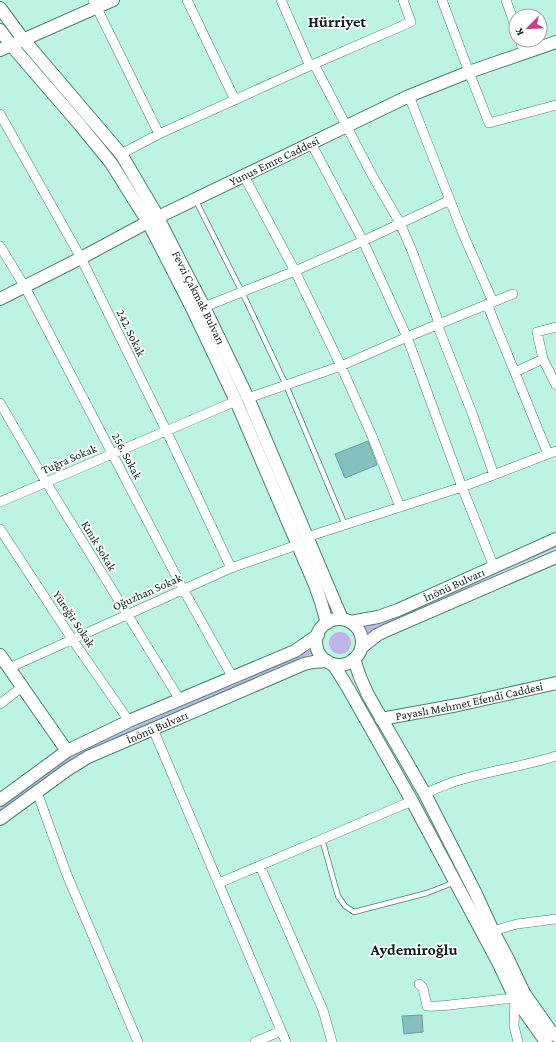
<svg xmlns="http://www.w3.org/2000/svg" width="556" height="1042" font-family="'Crimson Pro',serif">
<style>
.green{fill:#bfb4e8}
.building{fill:#86c0be;stroke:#67a09f}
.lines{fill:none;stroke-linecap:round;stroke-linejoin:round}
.lane-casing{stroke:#4e8072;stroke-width:6}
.street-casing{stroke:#4e8072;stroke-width:10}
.secondary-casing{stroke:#4e8072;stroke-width:14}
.lane{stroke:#fff;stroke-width:4.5}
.street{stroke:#fff;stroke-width:9}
.secondary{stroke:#fff;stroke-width:12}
.labels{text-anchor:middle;stroke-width:3.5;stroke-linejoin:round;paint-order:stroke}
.street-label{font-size:12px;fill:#0c211b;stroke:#fff}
.district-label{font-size:16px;font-weight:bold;fill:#0c211b;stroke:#fff}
</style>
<rect width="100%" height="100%" fill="#bdf3e2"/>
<path class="green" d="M556 545V548L515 566 402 618 378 628 368 636 363 625H370L384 621Z
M329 643a11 11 0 1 1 22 0a11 11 0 1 1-22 0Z
M312 649 314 653 80 756 58 768 0 812V807L56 764 77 752Z"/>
<path class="building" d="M368 441 377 465 345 478 335 454Z
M422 1015 423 1032 404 1034 402 1016Z"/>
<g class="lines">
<g class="lane-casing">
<path id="lane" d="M196 201 242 292 286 385 345 525
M322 839 338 896 345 906 354 912 427 893 455 882"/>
</g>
<g class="street-casing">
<path id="street" d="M93 0 159 134
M187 0 235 100
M281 0 310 66
M442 0 469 72 489 123 556 105
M506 0 516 28
M520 40 524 53
M314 64 372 175 400 223 412 251 439 323
M409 96 464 236 493 302
M0 114 81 258 166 430 231 568
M311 143 363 241 407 337 462 487 494 567
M121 154 159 134 314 64 411 22 403 0
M244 176 295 271 341 366 372 436 400 507
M0 246 25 287 183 589 233 678
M487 304 548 454
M204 307 295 271 363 241 450 200
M437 324 472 413 494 475
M556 327 537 332 543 359 556 385
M515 372 543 359
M248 398 341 366 407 337 513 294
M0 403 46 482 180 700
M0 502 236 401
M0 529 72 639 129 721
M307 537 462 487 556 451
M9 668 231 568 297 545
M0 704 22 687
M153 729 286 1042
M37 792 67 875 138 1042
M425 794C434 789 443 786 453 782 487 771 522 767 556 756
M260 866 323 1010 332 1042
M219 883 412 801
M493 931 517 924 556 919
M419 984 423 988 427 1006C441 1007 454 1004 468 1003 483 1001 499 1000 515 998L514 1026 518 1042
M255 1042 281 1031"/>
</g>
<g class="secondary-casing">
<g id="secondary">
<path id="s1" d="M0 8 23 39 121 154 154 210 181 263 204 307 248 398 342 619"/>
<path d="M0 30 11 45 80 125 111 163 148 222 191 306 236 401 315 585 321 602 327 623"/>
<path d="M0 50 113 0"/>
<path id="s2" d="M0 299 81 258 148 222 409 96 469 72 556 42"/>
<circle cx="339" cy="642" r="23"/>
<path id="s3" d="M350 622 378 617 398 610 556 539"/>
<path d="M362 647 377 635 385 631 556 557"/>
<path d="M0 655 67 751"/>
<path d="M354 659 360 677 368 695 425 794 475 892 493 931 508 959 524 993 550 1030 556 1036"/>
<path d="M333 664 348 688 412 801 499 964 515 998 546 1042"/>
<path id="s4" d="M381 719 458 705 556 683"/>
<path d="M0 800 67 751 129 721 295 651 318 635"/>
<path id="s5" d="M0 819 67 770 88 757 304 664 313 662 327 661"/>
</g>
</g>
<use href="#lane" class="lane"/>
<use href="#street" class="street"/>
<use href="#secondary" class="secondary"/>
</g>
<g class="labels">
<g class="street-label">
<text dy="4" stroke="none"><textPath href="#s2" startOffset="307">Yunus Emre Caddesi</textPath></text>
<text dy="4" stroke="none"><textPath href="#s1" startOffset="353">Fevzi Çakmak Bulvarı</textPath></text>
<text transform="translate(131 333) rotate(64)" y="4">242. Sokak</text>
<text transform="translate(127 456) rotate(62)" y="4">256. Sokak</text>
<text transform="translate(69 459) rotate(-23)" y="4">Tuğra Sokak</text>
<text transform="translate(99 546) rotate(59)" y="4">Kınık Sokak</text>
<text dy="4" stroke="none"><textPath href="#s3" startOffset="111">İnönü Bulvarı</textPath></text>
<text transform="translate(147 592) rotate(-24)" y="4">Oğuzhan Sokak</text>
<text transform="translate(74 619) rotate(56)" y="4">Yüreğir Sokak</text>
<text dy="4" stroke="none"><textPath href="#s4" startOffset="90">Payaslı Mehmet Efendi Caddesi</textPath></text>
<text dy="4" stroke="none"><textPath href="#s5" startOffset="183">İnönü Bulvarı</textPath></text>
</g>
<g class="district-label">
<text x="337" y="27">Hürriyet</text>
<text x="414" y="955">Aydemiroğlu</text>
</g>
</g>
<g transform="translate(528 28) rotate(246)"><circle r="19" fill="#ffffff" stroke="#9ea6a4"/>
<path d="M0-3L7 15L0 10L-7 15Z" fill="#c64082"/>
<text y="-6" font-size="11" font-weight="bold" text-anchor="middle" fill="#0c211b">K</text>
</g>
</svg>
